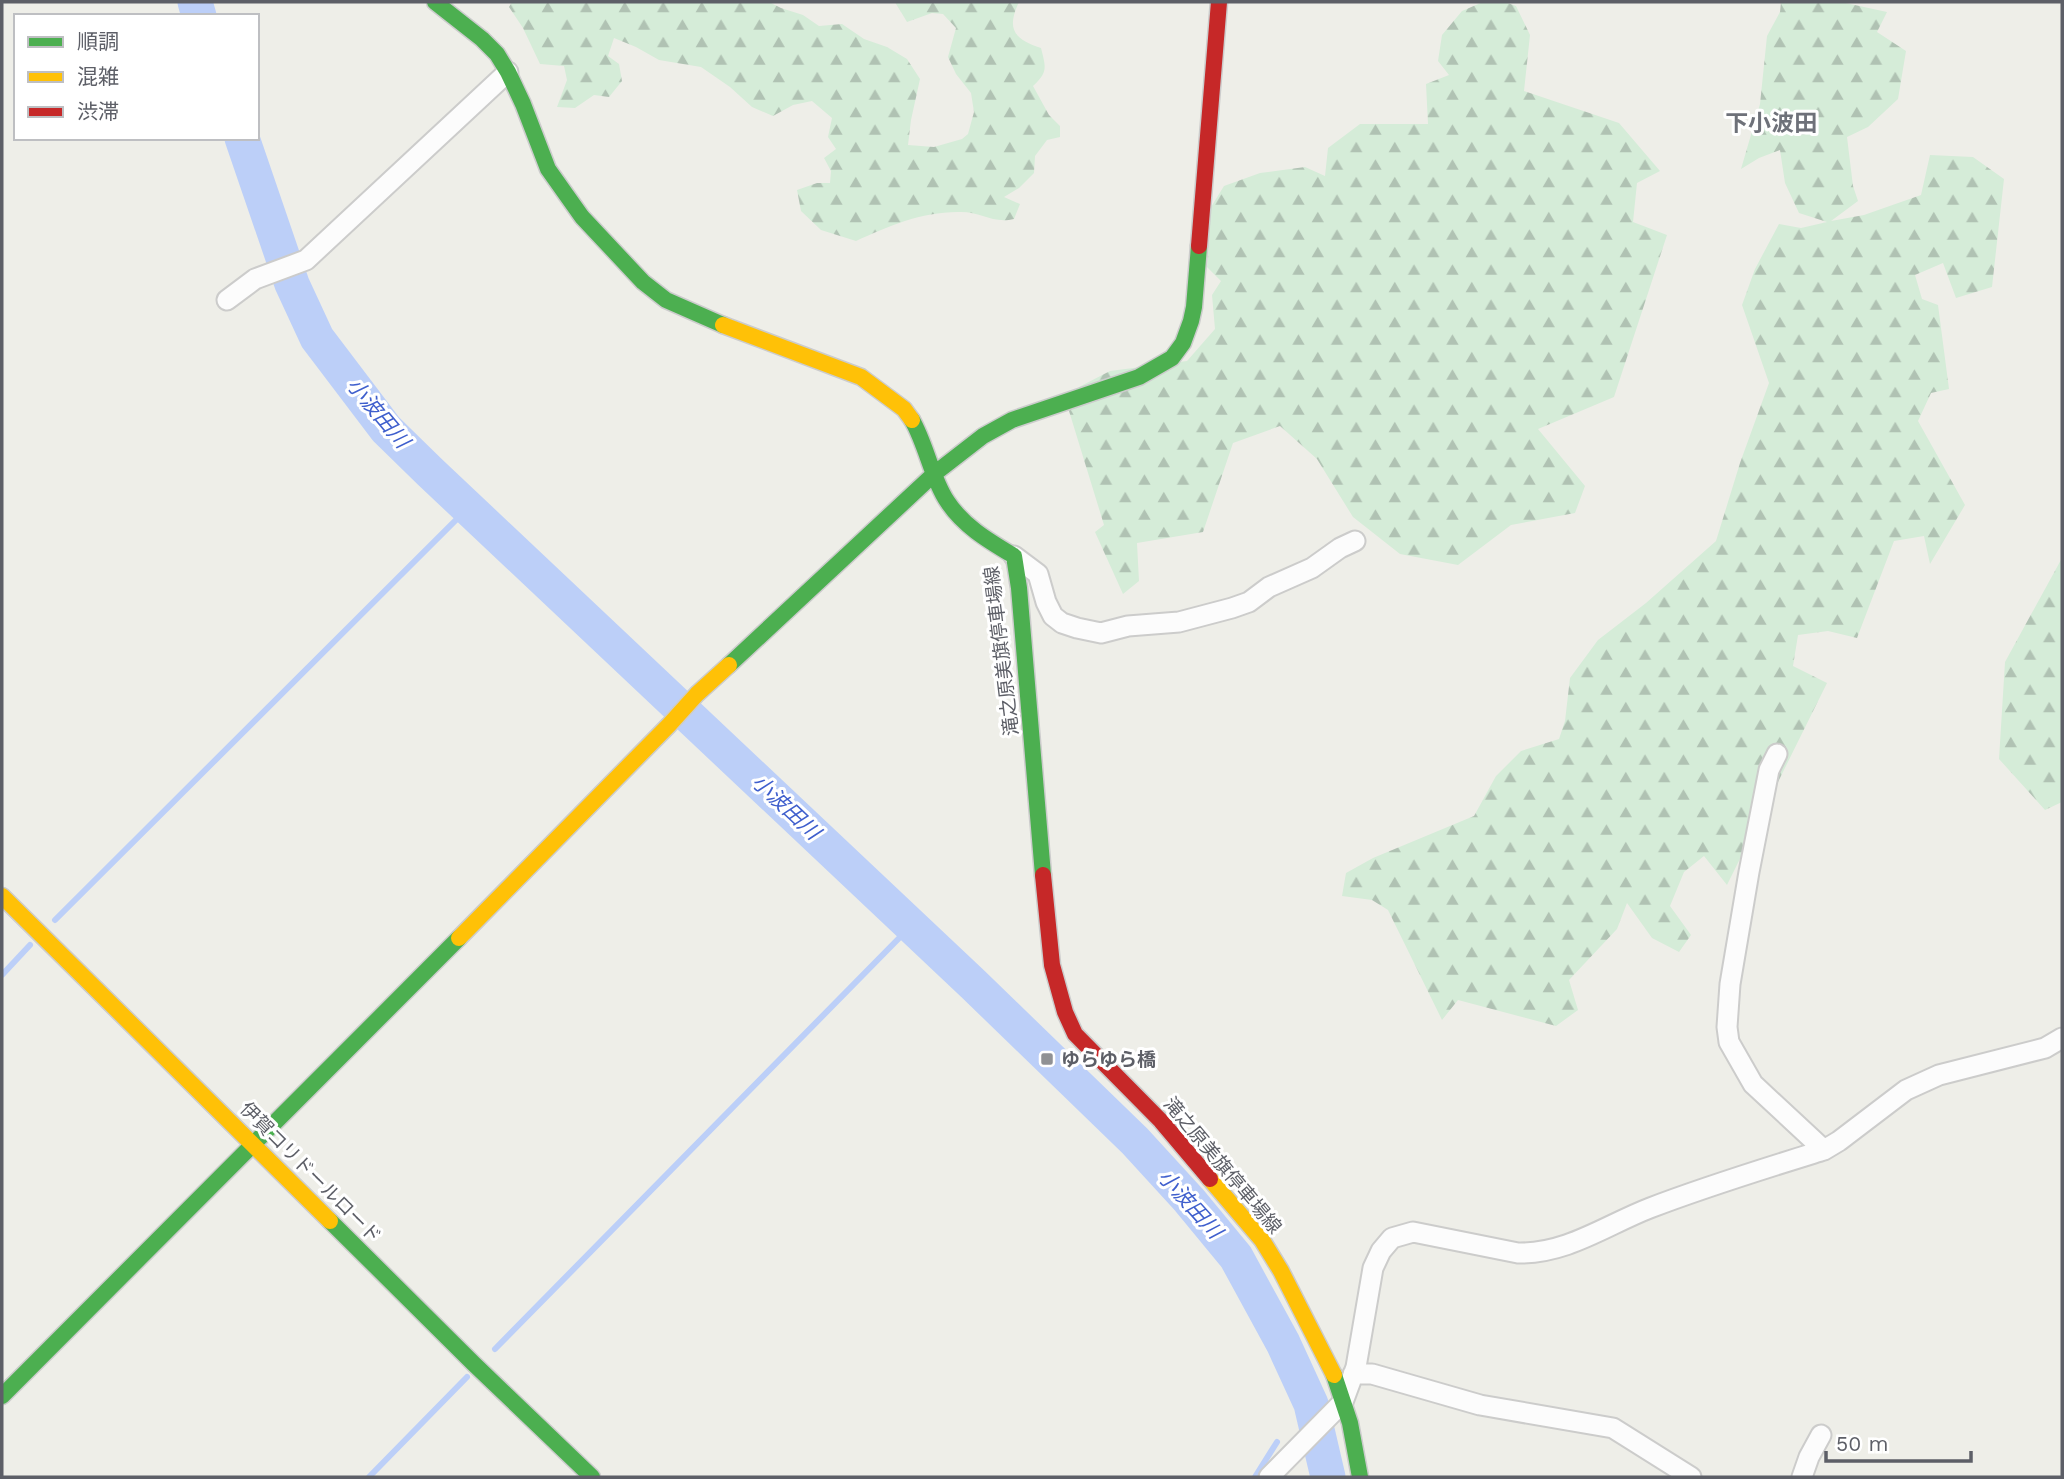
<svg xmlns="http://www.w3.org/2000/svg" width="2064" height="1479" font-family="'Work Sans','Noto Sans JP',sans-serif">
<style>
.forest{fill:url(#forest-firs)}
.lines{fill:none;stroke-linecap:round;stroke-linejoin:round}
.stream{stroke:#bccff8;stroke-width:6}
.river{stroke:#bccff8;stroke-width:35}
.street-casing{stroke:#cccccb;stroke-width:23}
.fast-casing{stroke:#ccc;stroke-width:19}
.slow-casing{stroke:#ccc;stroke-width:19}
.jam-casing{stroke:#ccc;stroke-width:19}
.street{stroke:#fcfcfc;stroke-width:19}
.fast{stroke:#4caf50;stroke-width:16}
.slow{stroke:#ffc107;stroke-width:16}
.jam{stroke:#c62828;stroke-width:16}
.poi-dot{fill:#909194;stroke:#fff;stroke-width:2.5}
.labels{text-anchor:middle;stroke-width:6;stroke-linejoin:round;paint-order:stroke}
.street-label{font-size:19px;fill:#5d5f67;stroke:#fff}
.poi-label{font-size:19px;font-weight:bold;fill:#5d5f67;stroke:#fff;text-anchor:start}
.water-label{font-size:21px;font-style:italic;fill:#3f5fcd;stroke:#fff}
.quarter-label{font-size:23px;font-weight:bold;fill:#6e7179;stroke:#fff}
</style>
<defs>
<pattern id="forest-firs" width="22" height="20" patternUnits="userSpaceOnUse" patternTransform="scale(1.75)"><rect width="22" height="20" fill="#d5ecd8"/><path d="M5 1l3.5 6h-7zM16 11l3.5 6h-7z" fill="#b0c2b3"/></pattern>
</defs>
<rect width="100%" height="100%" fill="#eeeee8"/>
<path class="forest" d="M512 2H769L781 8 803 15 819 26 842 24 864 39 887 47 907 59 920 79 911 120 908 145 934 147 962 139 968 134 974 112 971 93 956 74 948 57 956 28 943 14 932 13 907 22 895 2H1019C1006 29 1014 39 1041 48 1046 68 1048 72 1033 86L1049 115 1060 126V137L1047 140 1035 156 1034 173 1019 188 1004 197 1020 204 1014 219C993 224 981 212 961 212 924 211 888 226 856 241L821 230 801 211 797 190 817 183H830L831 171 824 158 836 149 828 137 832 118 812 101 793 105 773 116 752 107 730 87 701 67 659 60 636 47 614 38 608 56 619 64 622 81 609 97 594 95 575 108 557 107 567 80 564 66 540 64 523 28 509 7Z
M1483 2H1505L1516 6 1530 35 1524 91 1619 123 1660 171 1637 183 1633 222 1667 235 1614 397 1538 429 1585 486 1575 513 1511 525 1458 565 1400 554 1353 517 1317 459 1280 426 1233 443 1203 532 1137 543 1139 581 1123 594 1095 532 1104 525 1069 411 1079 387 1110 371 1187 361 1215 329 1212 295 1221 281 1207 267 1211 207 1224 186 1260 173 1305 167 1325 176 1328 148 1360 124H1428L1426 84 1449 75 1438 61 1442 35 1462 11Z
M1781 2H1841L1887 12 1877 32 1906 51 1898 99 1868 127 1847 137 1853 186 1858 201 1831 221 1864 215 1921 195 1930 155 1973 157 2004 179 1992 287 1956 298 1943 263 1915 275 1922 299 1938 305 1949 389 1931 393 1918 421 1965 505 1930 564 1924 536 1894 541 1857 638 1828 631 1798 635 1793 666 1827 683 1727 885 1704 856 1684 872 1670 906 1691 935 1679 952 1652 938 1627 903 1617 929 1569 980 1578 1010 1556 1026 1458 1000 1442 1020 1388 910 1372 900 1342 896 1346 873 1373 858 1474 816 1496 776 1521 751 1559 739 1565 721 1570 678 1598 640 1646 603 1716 541 1740 463 1769 383 1742 305 1755 269 1779 224 1801 228 1827 222 1799 213 1785 183 1780 150 1759 158 1741 169 1760 104 1767 36 1780 12Z
M2062 558V802L2045 810 1999 759 2005 662Z"/>
<g class="lines">
<path class="stream" d="M55 920 468 508
M2 975 30 945
M495 1349 911 926
M369 1477 467 1377
M1255 1477 1277 1442"/>
<path class="river" d="M195 2 199 16
M242 138 292 284 317 338 386 429 430 472 973 984 1135 1141 1189 1200 1236 1257 1283 1343 1311 1404 1328 1477"/>
<g class="street-casing">
<path id="street" d="M227 300 255 279 306 260 508 72
M1014 556 1038 574 1046 602 1053 616 1062 623 1077 628 1101 633 1128 626 1179 622 1232 608 1249 602 1269 587 1312 568 1340 548 1355 541
M1777 754 1769 770 1749 872 1730 984 1727 1027 1729 1042 1753 1084 1824 1150
M1353 1374H1372L1480 1405 1613 1428 1691 1477
M1269 1477 1343 1402 1356 1367 1373 1268 1381 1251 1392 1238 1413 1232 1518 1253C1567 1254 1606 1225 1650 1208 1707 1186 1766 1168 1824 1150L1839 1141 1906 1090 1939 1075 2045 1048 2062 1038
M1802 1477 1809 1457 1821 1435"/>
</g>
<g class="fast-casing">
<path id="fast" d="M435 2 482 39 497 54 508 72 523 104 548 169 582 217 643 282 666 300 723 325
M912 420C926 444 932 479 947 501 963 526 989 541 1014 556L1019 588 1043 875
M729 665 934 474 983 436 1012 420 1139 377 1172 358 1183 343 1191 321 1194 307 1199 246
M330 1221 474 1364 592 1477
M1334 1375 1350 1423 1360 1477
M2 1396 459 938"/>
</g>
<g class="slow-casing">
<path id="slow" d="M723 325 861 377 904 409 912 420
M2 896 330 1221
M459 938 669 725 697 694 729 665
M1210 1179 1262 1240 1281 1271 1334 1375"/>
</g>
<g class="jam-casing">
<path id="jam" d="M1199 246 1219 2
M1043 875 1052 965 1065 1012 1075 1034 1161 1121 1210 1179"/>
</g>
<use href="#street" class="street"/>
<use href="#fast" class="fast"/>
<use href="#slow" class="slow"/>
<use href="#jam" class="jam"/>
</g>
<rect class="poi-dot" x="1040" y="1052" width="14" height="14" rx="3.5"/>
<g class="labels">
<g class="street-label">
<text transform="translate(1001 651) rotate(-97)" y="7">滝之原美旗停車場線</text>
<text transform="translate(1223 1165) rotate(50)" y="7">滝之原美旗停車場線</text>
<text transform="translate(311 1172) rotate(45)" y="7">伊賀コリドールロード</text>
</g>
<g class="poi-label">
<text x="1061" y="1066">ゆらゆら橋</text>
</g>
<g class="water-label">
<text transform="translate(378 413) rotate(50)" y="7">小波田川</text>
<text transform="translate(786 807) rotate(43)" y="7">小波田川</text>
<text transform="translate(1190 1204) rotate(48)" y="7">小波田川</text>
</g>
<g class="quarter-label">
<text x="1771" y="131">下小波田</text>
</g>
</g>
<rect width="2064" height="1479" fill="none" stroke="#5d5f67" stroke-width="7"/>
<rect x="14" y="14" width="245" height="126" fill="#ffffff" stroke="#bebfc2" stroke-width="2"/>
<rect x="28" y="37" width="35" height="10" fill="#4caf50" stroke="#bebfc2" stroke-width="2"/>
<text x="77" y="49" font-size="21" fill="#5d5f67">順調</text>
<rect x="28" y="72" width="35" height="10" fill="#ffc107" stroke="#bebfc2" stroke-width="2"/>
<text x="77" y="84" font-size="21" fill="#5d5f67">混雑</text>
<rect x="28" y="107" width="35" height="10" fill="#c62828" stroke="#bebfc2" stroke-width="2"/>
<text x="77" y="119" font-size="21" fill="#5d5f67">渋滞</text>
<path d="M1826 1451v10h145v-10" fill="none" stroke="#5d5f67" stroke-width="3.5"/>
<text x="1836" y="1451" font-size="21" fill="#5d5f67" stroke="#ffffff" stroke-width="5" paint-order="stroke">50 m</text>
</svg>
